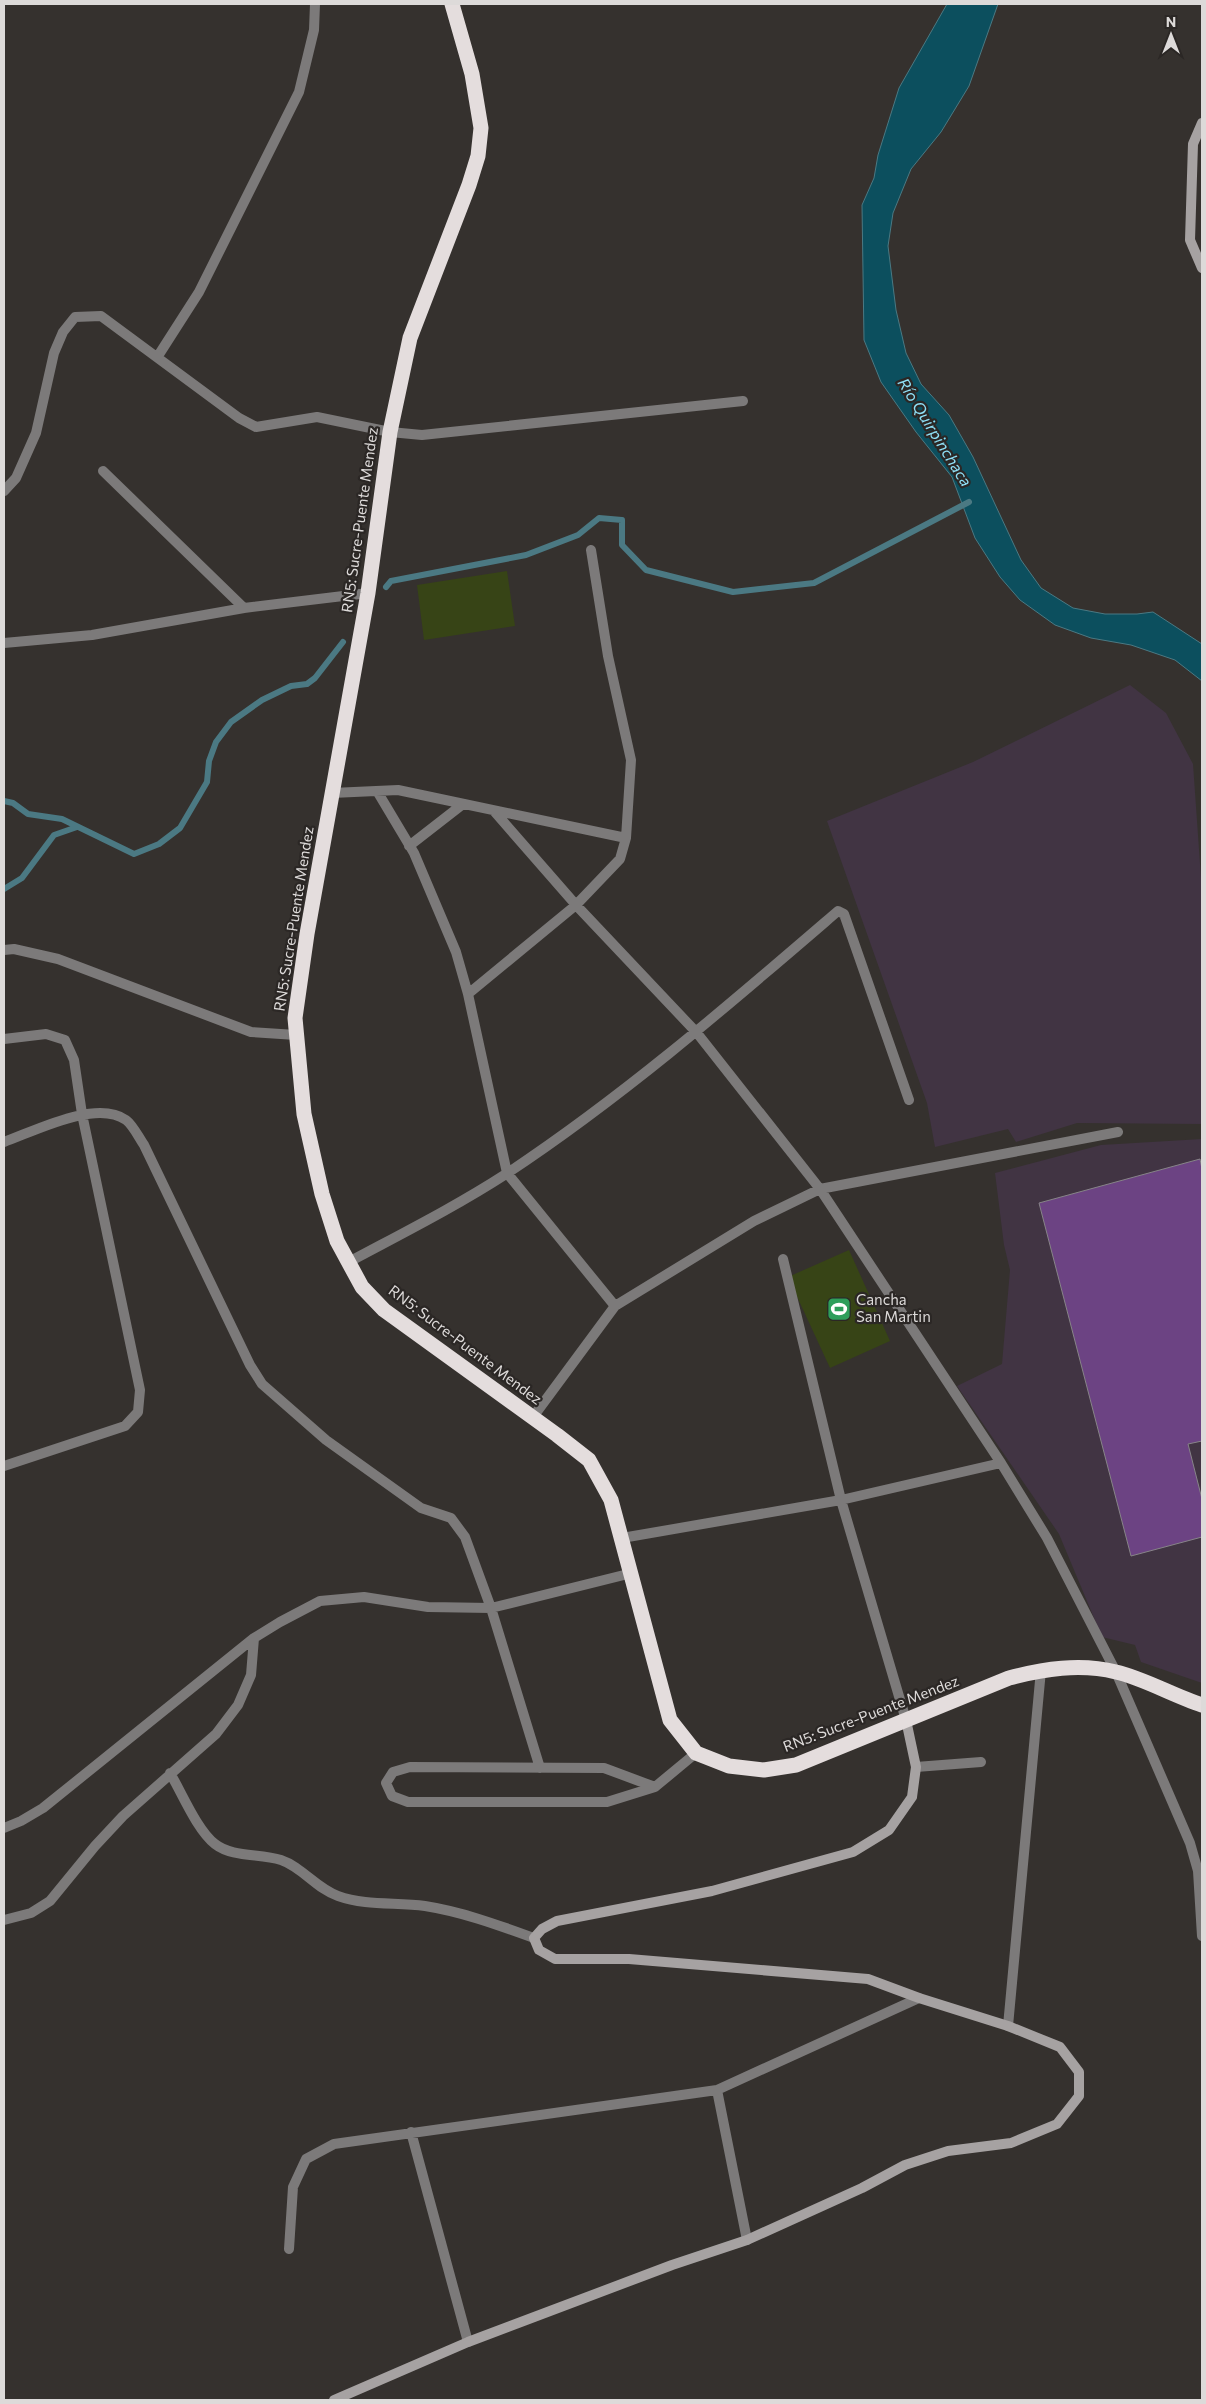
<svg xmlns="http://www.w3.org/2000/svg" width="1206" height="2404" font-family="Commissioner,sans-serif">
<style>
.industrial{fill:#413443}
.green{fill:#374416}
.water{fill:#0c4f5e;stroke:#4b7983}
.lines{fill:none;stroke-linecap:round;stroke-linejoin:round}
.stream{stroke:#4b7983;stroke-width:6}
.building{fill:#6c4383;stroke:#878488}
.lane{stroke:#7c7a7a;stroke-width:10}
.street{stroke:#7c7a7a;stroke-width:10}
.secondary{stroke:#a6a2a2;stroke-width:10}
.highway{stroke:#e4dddd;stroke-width:15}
.labels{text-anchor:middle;stroke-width:4.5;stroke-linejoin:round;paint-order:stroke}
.street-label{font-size:15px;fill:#dddad9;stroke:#2b2725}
.poi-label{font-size:15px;fill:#dddad9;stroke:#2b2725;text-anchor:start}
.water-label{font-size:16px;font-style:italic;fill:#8fe0f6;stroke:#2b2725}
</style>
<rect width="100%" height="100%" fill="#35312e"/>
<path class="industrial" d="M1130 685 1166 713 1193 764 1202 892V1124L1077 1123 1016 1142 1008 1129 935 1147 927 1103 827 821 973 762Z
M1202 1139V1683L1141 1662 1135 1645 1102 1637 1059 1534 957 1386 1002 1364 1010 1270 1004 1245 995 1173 1101 1145Z"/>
<path class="green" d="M507 571 515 626 424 640 417 585Z
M849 1250 890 1341 830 1368 788 1277Z"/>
<path class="water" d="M947 4H998L969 86 941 132 911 169 893 213 888 246 896 310 906 353 921 384 949 415 973 457 1021 560 1041 588 1073 608 1105 614H1137L1153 612 1202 644V681L1175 660 1131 645 1091 638 1055 625 1020 600 1000 577 975 538 952 477 916 432 881 382 864 340 862 205 874 178 878 155 899 88Z"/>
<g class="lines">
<path class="stream" d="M386 587 391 581 526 555 578 535 599 518 622 520V545L646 570 733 592 814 583 969 502
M4 801 13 803 28 814 62 819 134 854 159 844 180 828 207 782 209 761 216 742 231 722 262 700 291 686 307 684 315 678 343 642
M4 889 22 878 54 835 77 827"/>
</g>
<path class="building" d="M1200 1159 1202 1169V1441L1188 1444 1202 1499V1537L1131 1556 1039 1203Z"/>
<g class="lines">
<path class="lane" d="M916 1767 981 1762
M1008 2026 1041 1670"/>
<path class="street" d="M158 356 199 292 299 92 314 30 315 4
M103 471 244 608
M4 491 16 478 36 433 54 353 63 332 75 317 101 316 239 418 256 427 317 417 390 432 422 435 743 401
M4 643 92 635 244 608 368 593
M377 791 414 853 456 952 468 994 507 1173 615 1306
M332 793 398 790 626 838
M494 811 576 905 697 1033 820 1189 1001 1463 1047 1538 1116 1672 1190 1843 1198 1871 1202 1936
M409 846 463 804
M4 950 14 949 58 959 251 1032 296 1035
M468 994 576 905 620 859 626 838 631 760 608 656 591 550
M4 1039 46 1034 65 1040 74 1060 82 1114 140 1390 138 1412 125 1426 4 1466
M4 1142C35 1131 96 1099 126 1120 133 1125 139 1138 144 1145L250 1365 262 1384 326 1440 421 1508 451 1518 465 1537 491 1608 540 1768
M783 1259 841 1500 906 1720
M347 1263C401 1234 455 1207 506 1174 624 1096 731 1003 838 911L844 914 909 1100
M533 1417 615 1306 754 1221 820 1189 1118 1132
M622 1538 841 1500 1001 1463
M170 1773C182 1793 197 1830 215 1844 233 1858 260 1853 281 1860 302 1867 317 1889 338 1896 366 1906 396 1902 425 1906 463 1912 498 1925 534 1938
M655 1787 604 1768 410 1767 393 1772 386 1783 392 1796 408 1802H607L655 1787 696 1753
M4 1828 21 1821 43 1808 254 1638 280 1622 320 1601 364 1597 428 1607 491 1608 632 1573
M4 1920 31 1913 50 1901 95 1846 123 1816 216 1734 238 1705 251 1675 254 1638
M717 2090 747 2240
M411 2132 468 2342
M289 2249 293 2187 306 2159 334 2144 717 2090 919 1998"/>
<path class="secondary" d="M1202 123 1193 144 1190 240 1202 268
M334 2400 468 2342 672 2265 747 2240 862 2188 905 2165 948 2151 1011 2143 1057 2124 1079 2096V2072L1060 2047 1008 2026 919 1998 868 1979 629 1959H555L539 1950 534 1938 542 1929 557 1921 712 1891 853 1852 889 1830 912 1797 916 1767 906 1720"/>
<path class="highway" d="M452 4 472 74 481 128 478 156 469 185 410 338 390 432 368 593 307 934 295 1018 304 1114 322 1194 337 1241 362 1287 384 1310 557 1435 589 1460 611 1500 670 1720 696 1753 729 1766 764 1770 796 1765 1009 1678C1043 1669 1080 1663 1116 1672 1143 1678 1174 1696 1202 1705"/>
</g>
<defs>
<g id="stadium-square" transform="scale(1.25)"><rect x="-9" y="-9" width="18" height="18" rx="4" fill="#2e9e5b" stroke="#2b2725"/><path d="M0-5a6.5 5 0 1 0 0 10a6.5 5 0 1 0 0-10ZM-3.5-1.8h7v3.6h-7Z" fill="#fff"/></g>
</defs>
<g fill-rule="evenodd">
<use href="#stadium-square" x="839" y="1309"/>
</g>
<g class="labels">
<g class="street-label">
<text transform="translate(360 520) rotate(-82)" y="5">RN5: Sucre-Puente Mendez</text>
<text transform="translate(294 919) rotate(-81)" y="5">RN5: Sucre-Puente Mendez</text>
<text transform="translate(465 1345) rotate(37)" y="5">RN5: Sucre-Puente Mendez</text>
<text transform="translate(871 1714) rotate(-21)" y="5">RN5: Sucre-Puente Mendez</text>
</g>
<g class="poi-label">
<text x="856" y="1305">Cancha<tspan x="856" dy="17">San Martin</tspan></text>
</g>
<g class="water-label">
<text transform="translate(935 432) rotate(58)" y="6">Río Quirpinchaca</text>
</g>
</g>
<rect width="1206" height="2404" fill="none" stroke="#dddad9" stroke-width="10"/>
<g transform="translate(1171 35)" stroke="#2b2725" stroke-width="4" paint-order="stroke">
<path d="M0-4L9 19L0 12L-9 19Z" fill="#dddad9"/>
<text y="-8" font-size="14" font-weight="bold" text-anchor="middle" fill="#dddad9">N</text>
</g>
</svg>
